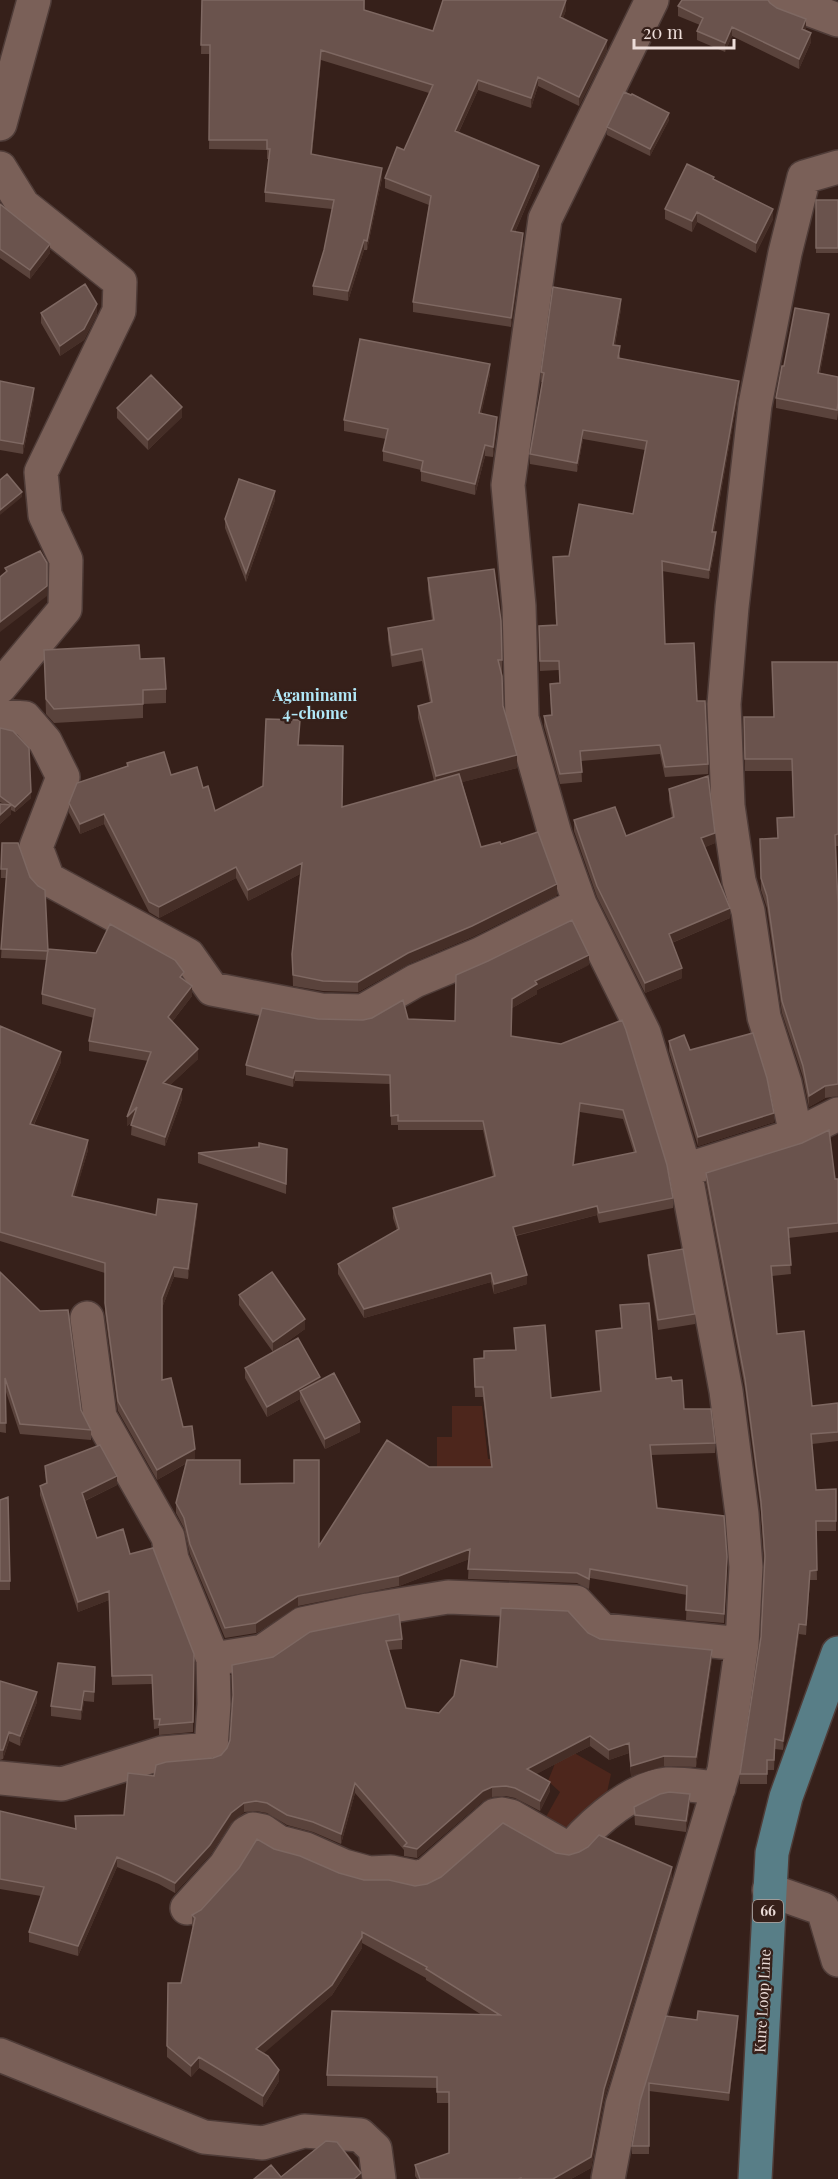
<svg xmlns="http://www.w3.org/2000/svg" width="838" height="2179" font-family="'Playfair Display',serif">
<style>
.green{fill:#4d261c}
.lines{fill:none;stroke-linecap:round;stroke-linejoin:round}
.minor-casing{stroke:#4f3c38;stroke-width:36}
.major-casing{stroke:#4f3c38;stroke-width:36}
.minor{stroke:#7a6058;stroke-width:33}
.major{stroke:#587e87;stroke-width:33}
.wall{fill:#5a433c;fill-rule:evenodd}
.shaded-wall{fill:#452e27}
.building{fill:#6a534d;stroke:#7e6862;stroke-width:1.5;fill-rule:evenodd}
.labels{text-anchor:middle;stroke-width:5;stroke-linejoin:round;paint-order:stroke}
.shield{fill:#36201a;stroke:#b5a49f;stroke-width:1.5}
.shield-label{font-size:14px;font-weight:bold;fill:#ecdcd8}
.street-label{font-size:15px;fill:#ecdcd8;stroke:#36201a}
.neighbourhood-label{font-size:16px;font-weight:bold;fill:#b1e8f8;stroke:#36201a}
</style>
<rect width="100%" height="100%" fill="#36201a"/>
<path class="green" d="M452 1406H482L488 1459 504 1458V1474H437V1437H452Z
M562 1746 611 1774 604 1806 569 1837 542 1824 560 1792 548 1781Z"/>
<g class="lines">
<g class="minor-casing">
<path id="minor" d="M784 0 838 20
M0 124 34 0
M0 168 23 205 120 282 119 311 41 472 45 515 66 560 65 609 0 687
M0 716 25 718 45 741 63 777 36 847 48 879 188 955 212 989 321 1010 363 1011 415 981 480 954 580 904
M796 1135 785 1083 764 1017 748 911 739 881 728 806 724 704 732 607 755 405 785 253 804 177 838 167
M685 1170 796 1135 838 1114
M87 1318 100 1417 168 1537 172 1559 213 1659
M0 1778 62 1784 162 1753 211 1749 214 1704 213 1659 263 1651 302 1624 368 1610 448 1597 576 1602 602 1630 742 1644
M769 1890 823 1909 838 1960
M187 1908 225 1866 246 1833 253 1829 263 1831 279 1842 306 1849 344 1866 369 1873 391 1872 419 1878 429 1873 495 1815 502 1814 511 1816 565 1847 574 1845C595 1821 634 1787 667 1784 684 1783 702 1787 719 1788
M0 2055 204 2137 263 2143 304 2131 360 2135 375 2149 379 2179
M608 2179 622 2105 724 1770 742 1644 746 1567 742 1514 726 1391 685 1170 644 1033 580 904 555 834 522 718 519 606 508 485 545 219 652 0"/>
</g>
<g class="major-casing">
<path id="major" d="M755 2179 772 1853 786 1797 838 1653"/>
</g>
<use href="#minor" class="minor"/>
<use href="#major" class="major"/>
</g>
<path class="wall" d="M202 0H365L364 10 433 31 566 10 563 18 607 50 579 106 538 86 531 108 478 90 459 132 539 176 515 232 523 243 511 327 413 312V302L429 205 385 188V178L404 150 429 93 321 60 312 154 382 178 367 250H364L348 301 313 295V286L324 250 332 209 265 202V192L269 159H267V150L209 149 210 54H201Z
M770 3 806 28 805 30 811 42 799 69 732 36 725 52 697 40V31L700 25 678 16V6Z
M669 120 650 156 607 135V127Z
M714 179 773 219 756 253 697 222 692 232 665 219V209Z
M816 200H838V253H816Z
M0 204 50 253 30 279 0 258Z
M621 309 615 345 620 356V358L739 390 714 532 716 542 709 579 662 571 665 644 697 701 708 764V774L665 777 660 754 581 761 582 782 560 784 544 726V716L551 715 550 684 560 683 559 670 540 671 539 626 556 625 553 557 569 556 633 514 645 450 583 439 577 472 530 464V454L542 382H541V372Z
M41 313 97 314 84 340 60 356 41 323Z
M829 324 820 373 838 377V413L837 420 776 408V398L784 366Z
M490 374 481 414 497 427 493 457 485 456 475 495 421 481V470L383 461V451L386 439 344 431V420Z
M0 381 34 398 23 454 0 450Z
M117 408 182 417 148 450 117 418Z
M275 500 246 582 225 528V519Z
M428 578 502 660V673L503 706 517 768 462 782 481 847 501 844 557 895 472 937 408 964 358 992 323 991 293 986 292 954 300 874 248 901 236 878 159 918 149 912 104 824 80 834 69 813V803L127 766V763L171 775 203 788 215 811 263 786 299 745 342 807 434 781 418 718V706L430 703 422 661 392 667 388 640V628L432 620 428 590Z
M44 650 140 659 166 689V703L143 704V718L54 723 46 714Z
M838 662V846H835L838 903V1096L825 1098 809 1107 803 1077 782 1013 767 908 761 890 760 839 778 838 777 818 794 817 792 771H745L744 717H773Z
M0 728 31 798 15 812 11 810V814L0 824V804H4L0 802Z
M669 789 715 843 705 847 730 918 672 943 682 978 645 993 597 897 574 831V820L626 836 672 818 669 800Z
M18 843 30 877 38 886 45 890 48 954 184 980 192 996 172 1022 198 1059 170 1085 182 1099 165 1146 131 1135 132 1122 127 1126 148 1061 89 1051V1041L94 1018 42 1004V994L47 960 1 958 6 878H1V869Z
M589 965 537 990V994L512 1008 511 1037 561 1044 622 1020 673 1198V1208L599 1223 597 1215 516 1236 527 1284 494 1294 491 1282 364 1318 338 1274V1264L397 1230 393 1218V1208L493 1177 483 1130H398V1125H391L390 1084 295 1081 293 1087 246 1075V1065L318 1019 363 1020 408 1019 455 1021ZM580 1112 623 1119 634 1153 574 1165Z
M0 1026 61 1062 34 1125 88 1150 74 1196 156 1215 197 1214 188 1279 174 1277 162 1308V1380L195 1458 193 1460 240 1484 319 1546 429 1467H491L483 1397H475L474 1359H484L515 1350 514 1328 551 1398 600 1392 596 1331 621 1328 620 1305 656 1379 672 1381 684 1409 715 1443V1453L651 1455 657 1508 727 1567 724 1623 686 1620 687 1595 590 1578 589 1589 577 1583 468 1579 469 1559 399 1586 298 1606 256 1633 225 1638 190 1554 184 1528 176 1513V1503L187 1463 157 1480 118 1411 105 1313V1273L0 1241Z
M669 1041 774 1122 698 1146 669 1051Z
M287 1149 286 1194 198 1163V1153Z
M706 1173 838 1179V1232L788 1238 791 1274 772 1276 777 1334 812 1406 838 1403V1441L812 1444 816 1490 836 1489V1531H816L817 1580H810L806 1635 799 1634 783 1750 775 1749 774 1770H767V1784H740V1774L761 1637 764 1562 761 1512 745 1389 706 1183Z
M648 1255 695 1314V1324L658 1330 648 1265Z
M0 1272 81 1410 91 1430V1440L20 1434 5 1389 6 1433 0 1432Z
M239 1295 305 1329 273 1352 239 1305Z
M245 1368 320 1380 360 1432 325 1449 300 1401V1399L267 1417 245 1378Z
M45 1466 117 1485 85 1501 97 1538 130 1554 194 1654 193 1732 159 1735V1728L154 1729 152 1684 112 1685 109 1600 78 1612 40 1495V1486L46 1484Z
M0 1500 10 1581V1590H0Z
M310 1632 402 1639V1649L389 1650 406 1708 439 1713 497 1667 588 1633 600 1639 712 1660 696 1767 664 1766 631 1776 629 1753 609 1760 590 1746 536 1774 550 1791 540 1811 515 1798 506 1796 492 1797 483 1801 417 1858 404 1856V1850L355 1793 341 1844 313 1832 287 1825 267 1813 256 1811 244 1812 231 1823 210 1855 175 1893 159 1884 117 1867 78 1956 29 1942V1932L41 1896 0 1889V1811L76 1829 75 1816 124 1815 154 1776 221 1755 227 1748 273 1657Z
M95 1677 94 1702 84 1701 81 1720 51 1716V1706Z
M0 1681 37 1702 20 1746 9 1741 3 1759 0 1760Z
M690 1804 686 1832 635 1825 634 1807Z
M274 1849 339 1873 364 1880 415 1886 427 1884 556 1853 672 1878 604 2100 591 2168 571 2179H417L415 2176V2165L449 2153V2103H437V2088L327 2086V2075L482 2015 426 1980V1978L362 1943V1948L332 1995 263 2053 279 2081 263 2107 199 2068 191 2077 167 2057V2046L193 1927 192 1926V1915L201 1910Z
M666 2016 738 2024 729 2101 649 2091V2154H632V2146Z"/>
<path class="shaded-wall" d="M566 0V10L560 27V17Z
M806 19V28L802 38V29Z
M732 27V36L725 52V43Z
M811 33V42L799 69V59Z
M607 40V50L579 106V97Z
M321 50V60L311 164V154Z
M538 77V86L531 108V98Z
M478 80V90L455 140V131Z
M669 113V120L650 156V149Z
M539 166V176L511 241V231Z
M382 168V178L367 250V241Z
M773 209V219L756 253V243Z
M697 212V222L692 232V221Z
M523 233V243L511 327V318Z
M364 240V250L348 301V291Z
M50 244V253L30 279V270Z
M621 299V309L613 354V345Z
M97 304V314L84 340 60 356V346Z
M829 314V324L818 383V373Z
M490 364V374L479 424V413Z
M739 381V390L712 541V532Z
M34 388V398L23 454V444Z
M182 407V417L148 450V440Z
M497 417V427L493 457V447Z
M583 430V439L577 472V463Z
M485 445V456L475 495V484Z
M275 491V500L246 582V573Z
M22 492V497L0 515V510Z
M716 532V542L709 579V570Z
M47 563V596L0 632V622Z
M517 755V768L436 789V776Z
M31 792V798L15 812V807Z
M11 805V814L0 824V815Z
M104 814V824L80 834V824Z
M715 833V843L701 849V838Z
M302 863V873L248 901V890Z
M236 867V878L159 918V907Z
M557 884V895L472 937 408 964 358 992V982L408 953Z
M730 908V918L669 944V934Z
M589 955V965L537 990V994L512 1008V999L535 981Z
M682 968V978L645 993V983Z
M192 986V996L168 1027V1017Z
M198 1049V1059L163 1092V1083Z
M61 1052V1062L30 1133V1124Z
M295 1071V1081L293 1087V1078Z
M825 1086V1098L809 1107V1096Z
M182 1089V1099L165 1146V1137Z
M580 1103V1112L573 1175V1165Z
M137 1107V1117L127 1126V1117Z
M774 1113V1122L698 1146V1137Z
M88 1140V1150L72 1205V1196Z
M197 1204V1214L188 1279V1269Z
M597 1206V1215L513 1236V1227Z
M174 1267V1277L162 1308V1298Z
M491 1273V1282L364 1318V1309Z
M527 1275V1284L494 1294V1284Z
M305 1319V1329L273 1352V1342Z
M320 1377V1387L300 1391V1399L267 1417V1407Z
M360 1422V1432L325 1449V1439Z
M195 1449V1458L157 1480V1470Z
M117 1476V1485L82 1502V1493Z
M470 1549V1559L399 1586V1576Z
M810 1571V1580L806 1635V1625Z
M109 1591V1600L78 1612V1602Z
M298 1596V1606L256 1633V1623Z
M799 1624V1634L783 1750V1741Z
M712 1650V1660L696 1767V1757Z
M84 1691V1701L81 1720V1710Z
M37 1692V1702L20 1746V1736Z
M9 1732V1741L3 1759V1750Z
M590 1736V1746L527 1779V1769Z
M629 1743V1753L609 1760V1750Z
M664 1756V1766L631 1776V1766Z
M550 1782V1791L540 1811V1801Z
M355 1783V1793L341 1844V1834Z
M492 1787V1797L483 1801 417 1858V1849L483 1791Z
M690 1794V1804L686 1832V1821Z
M244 1803V1812L231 1823 210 1855 175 1893V1883L231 1813Z
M117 1857V1867L78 1956V1946Z
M672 1867V1878L604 2100 591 2168 571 2179H553L604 2089Z
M362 1932V1948L332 1995 256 2060V2049Z
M738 2016V2024L729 2101V2093Z
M199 2057V2068L191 2077V2066Z
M279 2070V2081L263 2107V2096Z
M361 2173V2179H354Z"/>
<path class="building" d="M202 0H364V10L433 31 443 0H566L560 17 607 40 579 97 538 77 531 98 478 80 455 131 539 166 511 231 523 233 511 318 413 302 431 196 385 178 397 147 404 150 433 85 321 50 311 154 382 168 367 241 364 240 348 291 313 286 324 250 334 200 265 192 270 149H267V140H209L210 45H201Z
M682 0H768L770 3 777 8 806 19 802 29 811 33 799 59 732 27 725 43 697 31 703 18 678 6Z
M624 92 631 95 632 94 669 113 650 149 607 127Z
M687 164 714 177 713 179 773 209 756 243 697 212 692 221 665 209Z
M816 200H838V248H816Z
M0 204 50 244 30 270 0 249Z
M85 284 97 304 84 329 60 346 41 313Z
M553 287 621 299 613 345 620 346 618 358 739 381 712 532H716L709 570 662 561 665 644 694 643 697 701H705L708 764 665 767 660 745 580 751 582 772 560 774 544 716 552 715 550 684 560 683 559 661H540L539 626 557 625 553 557 569 556 579 504 633 514 647 441 583 430 577 463 530 454 544 373 541 372Z
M795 308 829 314 818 373 838 377V403L837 410 776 398 782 366H784Z
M360 339 490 364 479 413 497 417 493 447 485 445 475 484 421 471 423 461 383 451 388 429 344 420Z
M151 375 182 407 148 440 117 408Z
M0 381 34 388 23 444 0 440Z
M7 474 22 492 0 510V480Z
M239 479 275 491 246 573 225 519Z
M40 551 47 563V586L0 622V577L7 571 5 568Z
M494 569 501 621 502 660H498L502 676 503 706 517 755 436 776 418 706 432 702 422 649 392 655 388 628 434 620 428 578Z
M139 645 140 659 164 658 166 689 143 690V704L54 709 46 699 44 650Z
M772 662H838V834L835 835 838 903V1084L825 1086 809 1096 803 1066 782 1001 767 896 761 878 760 839 778 838 777 818 794 817 792 759H745L744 717H774Z
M266 719 300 720 298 745 343 746 342 807 459 774 481 847 500 842 501 844 538 832 557 884 472 926 408 953 358 982 323 981 293 975 292 954 302 863 248 890 236 867 159 907 149 902 104 814 80 824 69 803 77 783 128 766 127 763 164 752 171 775 197 767 203 788 208 786 215 811 263 786Z
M0 728 13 731 29 748 31 792 15 807 0 796Z
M708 776 715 833 701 838 730 908 669 934 682 968 645 983 597 886 574 820 615 807 626 836 674 817 669 789Z
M0 804 11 805 0 815Z
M2 843H18L30 877 38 886 45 890 48 951 1 949 7 869H1Z
M572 920 589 955 535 981 537 984 512 999 511 1036 561 1044 622 1020 626 1030 667 1165 673 1198 599 1213 597 1206 513 1227 527 1275 494 1284 491 1273 364 1309 338 1264 399 1229 393 1208 495 1176 483 1121H398V1115L391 1116 390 1075 295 1071 293 1078 246 1065 262 1008 318 1019 363 1020 372 1018 403 1000 408 1019 455 1021 456 975 488 961ZM580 1103 623 1110 636 1152 573 1165Z
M110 924 175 960 184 972 180 977 192 986 168 1017 198 1049 163 1083 182 1089 165 1137 131 1125 137 1107 127 1117 151 1052 89 1041 95 1009 42 994 48 949 96 953Z
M0 1026 61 1052 30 1124 88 1140 72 1196 156 1215 158 1199 197 1204 188 1269 174 1267 162 1298V1380L171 1378 183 1427 192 1426 195 1449 157 1470 118 1401 105 1303V1263L0 1232Z
M753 1033 767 1078 774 1113 698 1137 669 1041 684 1035 690 1050Z
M829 1130 835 1179H838V1223L788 1228 791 1265 771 1266 777 1334 804 1331 812 1406 838 1403V1432L811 1434 816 1490 836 1489V1521H816L817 1570 810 1571 806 1625 799 1624 783 1741 775 1739 774 1760H767V1774H740L761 1637 765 1556 761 1502 745 1379 706 1173 802 1143Z
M259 1143 287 1149 286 1184 198 1153 259 1147Z
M683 1249 695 1314 658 1320 648 1255Z
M0 1272 40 1311 68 1310 81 1410 91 1430 20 1424 5 1378 6 1423H0Z
M272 1272 305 1319 273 1342 239 1295Z
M649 1303 656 1379 671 1377 672 1381 682 1380 684 1409H711L715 1443 650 1445 657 1508 724 1516 727 1557 724 1614 686 1610 687 1586 590 1569 589 1579 577 1573 468 1569 470 1549 399 1576 298 1596 256 1623 225 1628 190 1544 184 1518 176 1503 187 1460H240V1484L294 1483V1460H319V1546L387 1440 429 1467H492L483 1387H475L474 1359 484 1358V1351L516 1350 514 1328 545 1325 551 1398 601 1391 596 1331 622 1328 620 1305Z
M298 1338 320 1377 267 1407 245 1368Z
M334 1373 360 1422 325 1439 300 1391Z
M100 1445 117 1476 82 1493 97 1538 123 1529 130 1554 153 1548 194 1654 193 1722 159 1725 160 1719H154L152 1675 112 1676 109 1591 78 1602 40 1486 47 1483 45 1466Z
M8 1497 10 1581H0V1500Z
M501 1608 568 1611 588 1633 600 1639 712 1650 696 1757 664 1756 631 1766 629 1743 609 1750 590 1736 527 1769 550 1782 540 1801 515 1788 506 1786 492 1787 483 1791 417 1849 404 1846 407 1843 355 1783 341 1834 313 1822 287 1815 267 1803 256 1801 244 1803 231 1813 210 1845 175 1883 159 1875 117 1857 78 1946 29 1932 44 1887 0 1879V1811L76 1829 75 1816 124 1815 128 1773 154 1776 156 1765 166 1762 213 1758 221 1755 227 1748 230 1740 233 1695 232 1665 273 1657 310 1632 399 1614 402 1639 386 1641 406 1708 439 1713 454 1696 461 1660 497 1667Z
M58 1663 95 1667 94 1692 84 1691 81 1710 51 1706Z
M0 1681 37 1692 20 1736 9 1732 3 1750H0Z
M669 1792 690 1794 686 1821 635 1815 634 1807 660 1794Z
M503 1823 556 1853 569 1855 579 1852 588 1847 599 1835 672 1867 604 2089 591 2157 553 2179H521V2178L518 2179H420L415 2165 449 2153V2092H437V2077L327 2075 332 2011 500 2015 426 1969 427 1967 362 1932V1937L332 1985 256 2049 268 2056 279 2070 263 2096 199 2057 191 2066 167 2046 168 1983H181L195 1918 192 1915 201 1910 239 1868 257 1839 274 1849 300 1856 339 1873 364 1880H389L415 1886 427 1884 441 1877Z
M698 2011 738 2016 729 2093 649 2083V2146H632L640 2101 666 2016 697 2020Z
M326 2141 337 2142 361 2173 354 2179H254L271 2165 281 2177Z"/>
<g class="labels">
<rect class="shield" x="753" y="1900" width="30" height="22" rx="4.5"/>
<g class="shield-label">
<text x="768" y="1916">66</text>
</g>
<g class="street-label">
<text transform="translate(763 2001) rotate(-87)" y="5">Kure Loop Line</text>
</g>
<g class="neighbourhood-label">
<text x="315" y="701">Agaminami<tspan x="315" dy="18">4-chome</tspan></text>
</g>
</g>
<path d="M634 39v9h100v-9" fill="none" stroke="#ecdcd8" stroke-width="3"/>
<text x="643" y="39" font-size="18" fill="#ecdcd8" stroke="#36201a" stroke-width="4.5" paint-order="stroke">20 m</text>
</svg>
